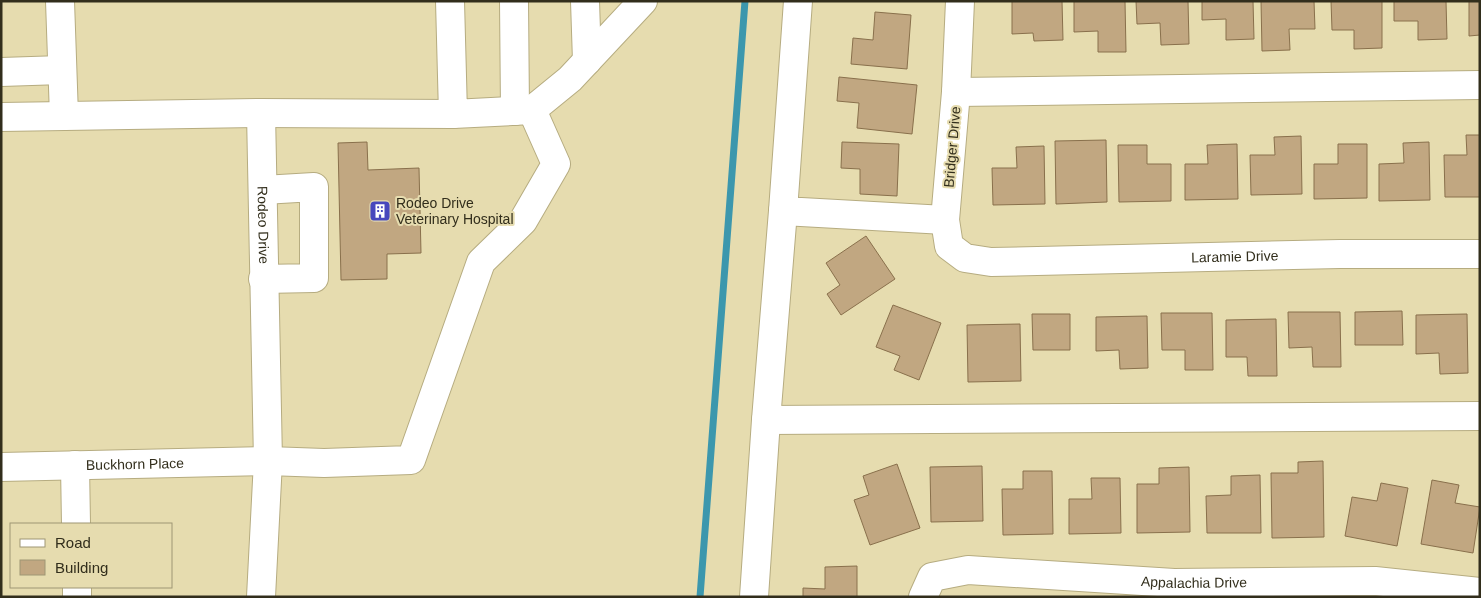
<svg xmlns="http://www.w3.org/2000/svg" width="1481" height="598" font-family="Helvetica,sans-serif">
<style>
.lines{fill:none;stroke-linecap:round;stroke-linejoin:round}
.stream{stroke:#3c97ad;stroke-width:7}
.building{fill:#c1a781;stroke:#89704c}
.minor-casing{stroke:#b6ac80;stroke-width:30}
.minor{stroke:#fff;stroke-width:28}
.labels{text-anchor:middle;stroke-width:4;stroke-linejoin:round;paint-order:stroke}
.street-label{font-size:14px;fill:#322e1c;stroke:#e6dcaf}
.poi-label{font-size:14px;fill:#322e1c;stroke:#e6dcaf;text-anchor:start}
</style>
<rect width="100%" height="100%" fill="#e6dcaf"/>
<g class="lines">
<path class="stream" d="M700 597 745 1"/>
</g>
<path class="building" d="M1012 1H1062L1063 40 1034 41 1033 33 1012 34Z
M1074 1H1125L1126 52H1098V31L1074 32Z
M1136 1H1188L1189 44 1161 45 1160 23 1137 24Z
M1202 1H1253L1254 39 1226 40V19L1202 20Z
M1261 1H1314L1315 29H1289L1290 50 1262 51Z
M1331 1H1382V48L1354 49V30H1332Z
M1394 1H1446L1447 39 1418 40V21H1394Z
M1469 1H1480V35L1469 36Z
M875 12 911 15 907 69 851 64 853 38 873 40Z
M839 77 917 85 912 134 857 128 859 103 837 101Z
M1466 135H1480V197H1445L1444 155H1467Z
M1301 136 1302 194 1251 195 1250 155H1275L1274 137Z
M1106 140 1107 202 1056 204 1055 141Z
M367 142 368 170 419 168 421 253 387 254V279L341 280 338 143Z
M842 142 899 144 897 196 860 194V169L841 168Z
M1429 142 1430 200 1379 201V164L1404 163 1403 143Z
M1237 144 1238 199 1185 200V164H1208L1207 145Z
M1338 144H1367V198L1314 199V164H1338Z
M1118 145H1147V164H1171V201L1119 202Z
M1044 146 1045 204 993 205 992 168H1017L1016 147Z
M866 236 895 279 841 315 827 294 840 285 826 263Z
M893 305 941 323 919 380 894 370 900 356 876 347Z
M1402 311 1403 345H1355V312Z
M1288 312H1340L1341 367H1313L1312 347 1289 348Z
M1161 313H1212L1213 370H1185V350H1162Z
M1032 314H1070V350H1033Z
M1467 314 1468 373 1440 374 1439 353 1416 354V315Z
M1147 316 1148 368 1120 369 1119 350 1096 351V317Z
M1276 319 1277 376H1248L1247 357H1226V320Z
M1020 324 1021 381 968 382 967 325Z
M1323 461 1324 537 1272 538 1271 473H1298V462Z
M897 464 920 528 870 545 854 500 869 495 863 476Z
M982 466 983 521 931 522 930 467Z
M1189 467 1190 532 1137 533V484H1159V468Z
M1023 471H1052L1053 534 1003 535 1002 489H1023Z
M1260 475 1261 533H1207L1206 496 1231 495V476Z
M1091 478H1120L1121 533 1069 534V499H1092Z
M1432 480 1459 485 1455 503 1480 507 1473 553 1421 544Z
M1381 483 1408 488 1397 546 1345 536 1352 497 1377 501Z
M857 566V597H803V588L825 589V567Z"/>
<g class="lines">
<g class="minor-casing">
<g id="minor">
<path d="M60 1 64 116"/>
<path d="M450 1 453 114 532 110 570 79 643 1"/>
<path d="M514 1 515 111"/>
<path d="M585 1 587 61"/>
<path d="M798 1 783 211 945 220"/>
<path id="s1" d="M960 1 956 92 945 220 949 246 965 258 991 262 1340 254H1480"/>
<path d="M1 72 62 70"/>
<path d="M956 92 1480 85"/>
<path id="s2" d="M261 113 268 461 261 597"/>
<path d="M1 117 261 113 453 114"/>
<path d="M263 190 314 187V278L263 279"/>
<path d="M783 211 766 420 1480 416"/>
<path d="M75 465 76 524"/>
<path id="s3" d="M1 467 268 461 324 463 411 460 481 262 523 221 556 164 532 110"/>
<path d="M77 587V597"/>
<path d="M754 597 766 420"/>
<path id="s4" d="M923 597 932 577 968 570 1174 583 1375 581 1480 592"/>
</g>
</g>
<use href="#minor" class="minor"/>
</g>
<defs>
<g id="building-square" transform="scale(1.125)"><rect x="-9" y="-9" width="18" height="18" rx="4" fill="#4747bd" stroke="#e6dcaf"/><path d="M-4-6H4V6H1V3H-1V6H-4ZM-2.5-4.3h1.7v1.8h-1.7ZM.8-4.3h1.7v1.8H.8ZM-2.5-1h1.7V.8h-1.7ZM.8-1h1.7V.8H.8Z" fill="#fff"/></g>
</defs>
<g fill-rule="evenodd">
<use href="#building-square" x="380" y="211"/>
</g>
<g class="labels">
<g class="street-label">
<text transform="translate(952 147) rotate(-85)" y="5">Bridger Drive</text>
<text dy="5" stroke="none"><textPath href="#s2" startOffset="112">Rodeo Drive</textPath></text>
<text dy="5" stroke="none"><textPath href="#s1" startOffset="536">Laramie Drive</textPath></text>
<text dy="5" stroke="none"><textPath href="#s3" startOffset="134">Buckhorn Place</textPath></text>
<text dy="5" stroke="none"><textPath href="#s4" startOffset="285">Appalachia Drive</textPath></text>
</g>
<g class="poi-label">
<text x="396" y="208">Rodeo Drive<tspan x="396" dy="16">Veterinary Hospital</tspan></text>
</g>
</g>
<rect width="1481" height="598" fill="none" stroke="#322e1c" stroke-width="5"/>
<rect x="10" y="523" width="162" height="65" fill="#e6dcaf" stroke="#9e9674"/>
<rect x="20" y="539" width="25" height="8" fill="#ffffff" stroke="#9e9674"/>
<text x="55" y="548" font-size="15" fill="#322e1c">Road</text>
<rect x="20" y="560" width="25" height="15" fill="#c1a781" stroke="#9e9674"/>
<text x="55" y="573" font-size="15" fill="#322e1c">Building</text>
</svg>
